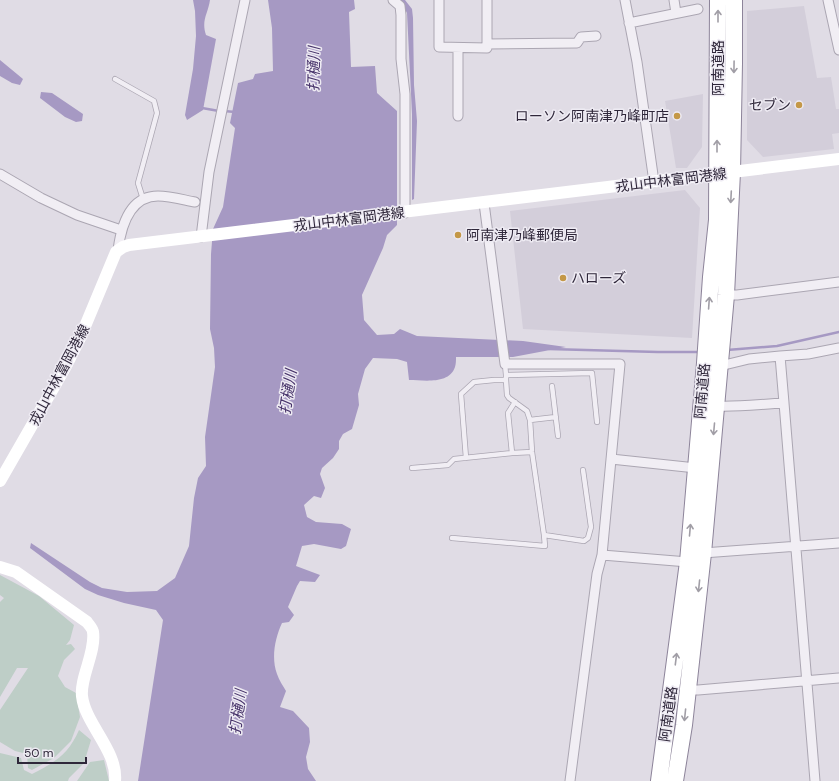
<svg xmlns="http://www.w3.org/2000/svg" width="839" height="781" font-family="'DM Sans','Noto Sans JP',sans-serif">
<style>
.built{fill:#d3ceda}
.green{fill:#becec7}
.water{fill:#a699c3}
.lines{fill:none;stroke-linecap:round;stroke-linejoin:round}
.stream{stroke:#a699c3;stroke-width:2.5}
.lane-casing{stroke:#aba6b2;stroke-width:6}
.street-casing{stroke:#aba6b2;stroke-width:11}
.highway-casing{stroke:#8d849a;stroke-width:18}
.lane{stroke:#f1eef4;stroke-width:4.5}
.street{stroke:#f1eef4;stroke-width:9}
.secondary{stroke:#fff;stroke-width:12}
.highway{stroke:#fff;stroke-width:16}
.oneway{stroke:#a19ea6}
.poi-dot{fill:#c49847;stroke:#eeebf3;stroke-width:1.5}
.labels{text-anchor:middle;stroke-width:3;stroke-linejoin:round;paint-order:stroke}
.street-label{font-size:14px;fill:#2f273a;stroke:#eeebf3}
.poi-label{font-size:14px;fill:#2f273a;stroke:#eeebf3;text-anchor:end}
.water-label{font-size:15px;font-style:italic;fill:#48346b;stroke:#eeebf3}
</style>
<rect width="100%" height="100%" fill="#e0dce5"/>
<path class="built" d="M804 6 817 78 831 77 836 109H839V133L832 134 834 149 763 157 747 140V11Z
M703 94 702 147 687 168H676L665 101Z
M685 190 700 208 692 338 523 329 510 211Z"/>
<path class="green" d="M0 575 39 596 74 625 70 640 66 645 71 644 75 649 64 660 58 676 65 687 76 693 80 717 71 741 54 758 32 770 28 768 27 754 15 751 0 742V710L28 668H17L0 697V602L4 598 0 595Z
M79 730 91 740 84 763 69 778 68 781H0V753L21 758 24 770 32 774C55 762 68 755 79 730Z
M104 760 109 781H77L90 762Z"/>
<path class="water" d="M193 0H210C208 14 201 20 206 35L216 39 203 110 187 120 185 115 193 69 196 36 195 11Z
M268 0H354L355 9 349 12 351 67 375 66 377 93 397 111V225L387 235 383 248 362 295 364 320 377 335 394 334 400 329 417 336 523 341 566 347 513 357H456C456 360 456 364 455 367 449 385 423 380 409 380L407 362 397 359 373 358 365 369 358 394 359 405 352 429 343 434 339 441V449L333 458 322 468 320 474 325 488 321 498 314 496 304 505 307 517 316 522 342 524 351 529 346 546 341 549 314 544 302 546 296 566 320 575 315 582 300 581 297 586 288 607 294 615 289 622 282 623C275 638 271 658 277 674 279 680 283 686 286 691L280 707 293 711 309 728 310 742 306 757 308 769 316 781H138L163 620 156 610 124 603 98 595 85 589 30 548 31 543 90 582 102 588 127 592 157 591 175 578 189 546 194 498 198 478 206 466 205 437 215 367 214 348 210 329 211 254 213 229 223 207 235 128 230 123 238 83 253 79 255 74 273 71 272 28Z
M400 0H405L412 9 413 18 414 85 417 121 414 199 412 200V114L407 13Z
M0 60 23 79 20 85 12 83 0 76Z
M41 92 52 93 83 114 82 121 76 122 65 117 40 98Z"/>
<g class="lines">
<path class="stream" d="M202 108 219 111
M224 111 235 112
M549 349 658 352H700
M727 350 777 346 839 332"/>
<g class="lane-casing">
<path id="lane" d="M115 79 154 101 157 113 138 183 143 199
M505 364 506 375 592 373 597 422
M506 380 507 395 509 398 527 411 530 420 556 417
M552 386 558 436
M515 402 508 413 512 453 532 452
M530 420 532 452 544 535 584 541 588 538 591 527 583 470
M466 458 461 394 474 382 494 380H506V375
M412 468 448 465 454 459 512 453
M452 538 545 546 544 535"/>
</g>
<g class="street-casing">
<path id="street" d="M393 0 400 6 401 15V59L405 94V213
M439 0V47L487 48V0
M625 0 637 62 654 182
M674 0 676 13
M828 0 839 50
M629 23 698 9
M487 44 577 43 581 37 596 36
M458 48V116
M0 174 41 198 77 215 121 230
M484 203 505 364H620L602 555 597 574 570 781
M201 237 209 172 245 0
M118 250C121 227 129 196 158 196 170 196 184 200 195 202
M726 295H737L839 282
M780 356 808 354 839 348
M720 366 749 359 780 356 784 403
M716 406C739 407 761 404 784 403L815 781
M611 459 696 468
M602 555 688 562 703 553 839 543
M688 690H698L839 678"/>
</g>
<g class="highway-casing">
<path id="highway" d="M659 781 688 562 705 363 711 277 717 220 718 0
M675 781 684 725 703 553 726 295 732 172 734 63V0"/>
</g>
<use href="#lane" class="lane"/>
<use href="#street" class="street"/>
<path class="secondary" d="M0 481 66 366 81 336 116 252 123 247 129 245 839 159
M0 567 16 572 87 622C89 625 93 629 93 632 96 652 80 677 82 696 85 724 118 751 115 781"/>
<use href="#highway" class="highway"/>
</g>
<defs><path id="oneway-shaft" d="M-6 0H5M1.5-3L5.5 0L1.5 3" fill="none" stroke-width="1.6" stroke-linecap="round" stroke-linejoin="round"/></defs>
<g class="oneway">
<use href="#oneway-shaft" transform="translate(718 16) rotate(-90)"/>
<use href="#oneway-shaft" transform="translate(734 67) rotate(91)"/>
<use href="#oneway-shaft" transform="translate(717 146) rotate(-90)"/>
<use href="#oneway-shaft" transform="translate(731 197) rotate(93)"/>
<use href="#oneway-shaft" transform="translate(709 303) rotate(-86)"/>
<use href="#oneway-shaft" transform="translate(714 429) rotate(95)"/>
<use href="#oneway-shaft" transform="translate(690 530) rotate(-85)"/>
<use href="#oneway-shaft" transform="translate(699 586) rotate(96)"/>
<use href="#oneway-shaft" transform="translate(676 659) rotate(-83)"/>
<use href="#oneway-shaft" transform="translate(685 715) rotate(96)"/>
</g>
<g class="poi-dot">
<circle cx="799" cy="105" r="4"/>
<circle cx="677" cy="116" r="4"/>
<circle cx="458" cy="235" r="4"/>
<circle cx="563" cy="278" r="4"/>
</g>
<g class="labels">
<g class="street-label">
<text transform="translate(718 68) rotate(-90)" y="5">阿南道路</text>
<text transform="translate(671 180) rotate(-7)" y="5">戎山中林富岡港線</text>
<text transform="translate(349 219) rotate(-7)" y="5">戎山中林富岡港線</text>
<text transform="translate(59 375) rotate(-62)" y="5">戎山中林富岡港線</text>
<text transform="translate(702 391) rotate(-85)" y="5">阿南道路</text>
<text transform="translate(668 714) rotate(-82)" y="5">阿南道路</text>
</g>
<g class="poi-label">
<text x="791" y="110">セブン</text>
<text x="669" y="121">ローソン阿南津乃峰町店</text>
<text x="466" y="240" text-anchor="start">阿南津乃峰郵便局</text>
<text x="571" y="283" text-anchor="start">ハローズ</text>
</g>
<g class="water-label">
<text transform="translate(314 69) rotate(-89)" y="5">打樋川</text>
<text transform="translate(288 392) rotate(-81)" y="5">打樋川</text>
<text transform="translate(238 712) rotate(-82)" y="5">打樋川</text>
</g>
</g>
<path d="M18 757v6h68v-6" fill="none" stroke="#2f273a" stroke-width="2"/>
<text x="24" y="757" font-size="12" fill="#2f273a" stroke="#eeebf3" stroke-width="3" paint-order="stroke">50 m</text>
</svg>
